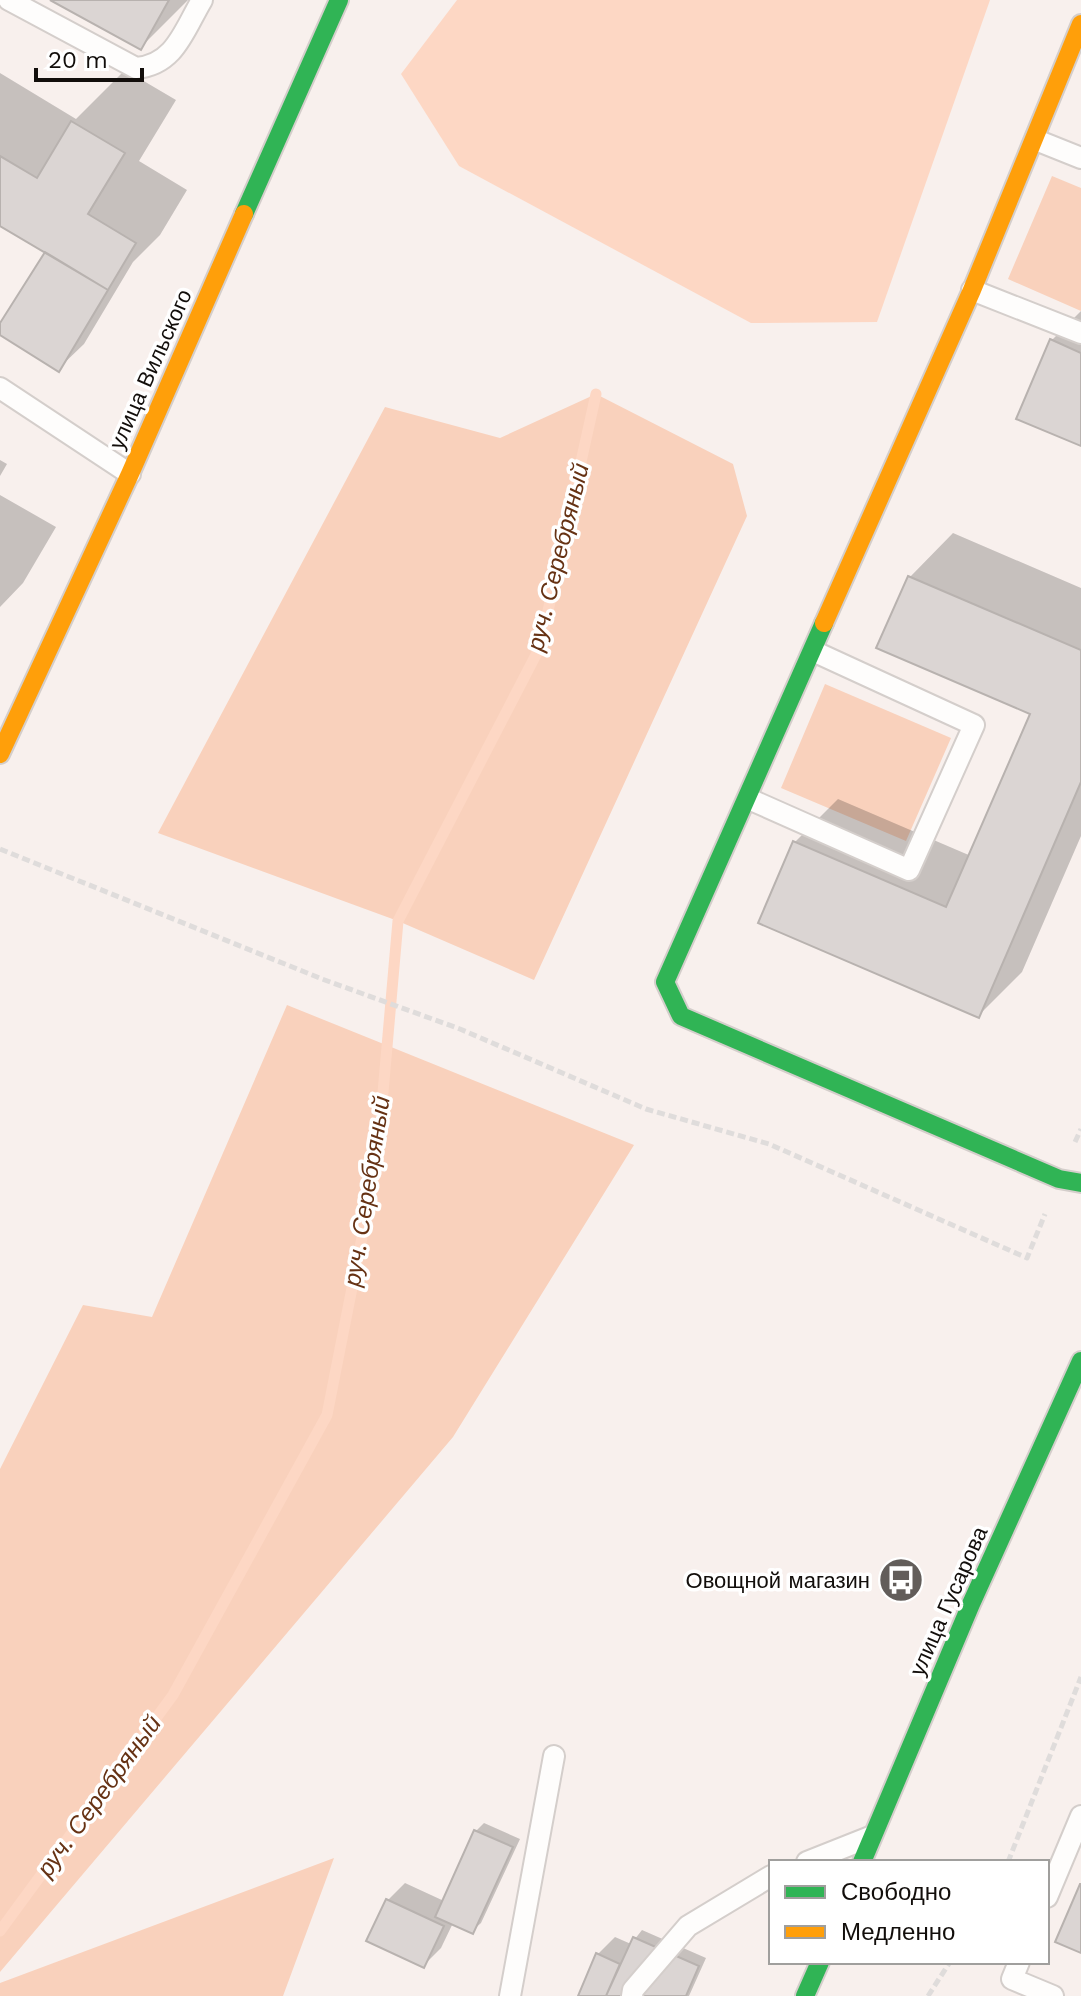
<svg xmlns="http://www.w3.org/2000/svg" width="1081" height="1996" font-family="'Work Sans',sans-serif">
<style>
.green{fill:#f9d1bc}
.water{fill:#fdd7c4}
.shadow{fill:#0003}
.lines{fill:none;stroke-linecap:round;stroke-linejoin:round}
.stream{stroke:#fdd7c4;stroke-width:11}
.building{fill:#dbd5d3;stroke:#b8b2af;stroke-width:2}
.lane-casing{stroke:#d4cecb;stroke-width:24}
.fast-casing{stroke:#d4cecb;stroke-width:22}
.slow-casing{stroke:#d4cecb;stroke-width:22}
.path{stroke:#dfdcdb;stroke-width:5;stroke-dasharray:8 4;stroke-linecap:butt}
.lane{stroke:#fefdfc;stroke-width:20}
.fast{stroke:#30b455;stroke-width:18}
.slow{stroke:#ff9f0a;stroke-width:18}
.labels{text-anchor:middle;stroke-width:7;stroke-linejoin:round;paint-order:stroke}
.street-label{font-size:22px;fill:#120e0b;stroke:#fff}
.poi-label{font-size:22px;fill:#120e0b;stroke:#fff;text-anchor:end}
.water-label{font-size:24px;font-style:italic;fill:#663214;stroke:#fff}
</style>
<rect width="100%" height="100%" fill="#f8f0ed"/>
<path class="green" d="M1052 176 1081 188V311L1008 279Z
M596 394 733 464 747 516 534 980 398 921 158 833 385 407 500 438Z
M825 684 951 738 906 841 781 788Z
M287 1005 634 1145 453 1437 0 1972V1469L83 1305 152 1317Z
M334 1858 283 1996H0V1983Z"/>
<path class="water" d="M457 0H990L877 322 751 323 459 166 401 74Z"/>
<path class="shadow" d="M54 0H188L141 47Z
M125 70 176 100 139 161 187 190 160 235 133 262 84 344 58 369 0 333V327L48 252 0 224V73L76 119Z
M1081 311V444L1051 341Z
M0 460 7 464 0 476Z
M0 495 56 527 23 583 0 607Z
M953 533 1081 588V836L1022 972 979 1015 795 842 838 799 971 856 1032 713 910 577Z
M484 1823 520 1839 481 1923 472 1931 453 1923 441 1948 424 1965 369 1940 388 1900 405 1883 444 1901 476 1831Z
M642 1930 706 1958 689 1996H580L598 1954 615 1937 631 1944Z"/>
<g class="lines">
<path class="stream" d="M0 1931 173 1695 327 1415 377 1161 398 921 540 647 596 394"/>
</g>
<path class="building" d="M50 0H169L141 50Z
M71 121 125 153 88 214 136 243 108 290 0 226V156L37 178Z
M45 252 108 290 59 372 0 335V323Z
M1050 339 1081 353V446L1016 419Z
M908 576 1081 650V782L979 1018 758 923 793 841 946 907 1030 714 876 648Z
M474 1830 513 1847 473 1934 435 1917Z
M1080 1884H1081V1953L1055 1942Z
M386 1899 444 1926 424 1968 366 1941Z
M633 1937 699 1966 686 1996H606Z
M596 1953 620 1964 606 1996H578Z"/>
<g class="lines">
<g class="lane-casing">
<path id="lane" d="M9 0 136 68C175 65 184 30 202 0
M1036 140 1081 158
M972 290 1081 333
M0 388 130 474
M749 799 909 870 974 725 813 651
M807 1862 870 1837
M1047 1897 1081 1816
M1019 1962 1012 1979 1053 1996
M510 1996 554 1756
M632 1996 633 1990 688 1926 771 1876"/>
</g>
<g class="fast-casing">
<path id="fast" d="M244 214 339 0
M824 623 665 982 681 1016 1059 1179 1081 1183
M862 1862 971 1604 1081 1361
M805 1996 820 1962"/>
</g>
<g class="slow-casing">
<path id="slow" d="M824 623 972 290 1081 24
M0 754 130 474 244 214"/>
</g>
<path class="path" d="M0 849 322 979 460 1029 646 1109 769 1144 1027 1258 1045 1214
M1075 1142 1081 1129
M1008 1862 1081 1677
M928 1996 950 1962"/>
<use href="#lane" class="lane"/>
<use href="#fast" class="fast"/>
<use href="#slow" class="slow"/>
</g>
<defs>
<g id="bus-disc" transform="scale(2.3)"><circle r="9.5" fill="#625d5a" stroke="#fff"/><path d="M-5-6H5V4H4V6H2V4H-2V6H-4V4H-5ZM-3.5-4V0h7V-4ZM-3.5 1.2v1.5H-2V1.2ZM2 1.2v1.5H3.5V1.2Z" fill="#fff"/></g>
</defs>
<g fill-rule="evenodd">
<use href="#bus-disc" x="901" y="1580"/>
</g>
<g class="labels">
<g class="street-label">
<text transform="translate(150 369) rotate(-66)" y="8">улица Вильского</text>
<text transform="translate(948 1601) rotate(-66)" y="8">улица Гусарова</text>
</g>
<g class="poi-label">
<text x="870" y="1588">Овощной магазин</text>
</g>
<g class="water-label">
<text transform="translate(558 557) rotate(-76)" y="8">руч. Серебряный</text>
<text transform="translate(367 1191) rotate(-81)" y="8">руч. Серебряный</text>
<text transform="translate(99 1796) rotate(-54)" y="8">руч. Серебряный</text>
</g>
</g>
<rect x="769" y="1860" width="280" height="104" fill="#ffffff" stroke="#a09f9d" stroke-width="2"/>
<rect x="785" y="1886" width="40" height="12" fill="#30b455" stroke="#a09f9d" stroke-width="2"/>
<text x="841" y="1900" font-size="24" fill="#120e0b">Свободно</text>
<rect x="785" y="1926" width="40" height="12" fill="#ff9f0a" stroke="#a09f9d" stroke-width="2"/>
<text x="841" y="1940" font-size="24" fill="#120e0b">Медленно</text>
<path d="M36 68v12h106v-12" fill="none" stroke="#120e0b" stroke-width="4"/>
<text x="48" y="68" font-size="24" fill="#120e0b" stroke="#ffffff" stroke-width="6" paint-order="stroke">20 m</text>
</svg>
